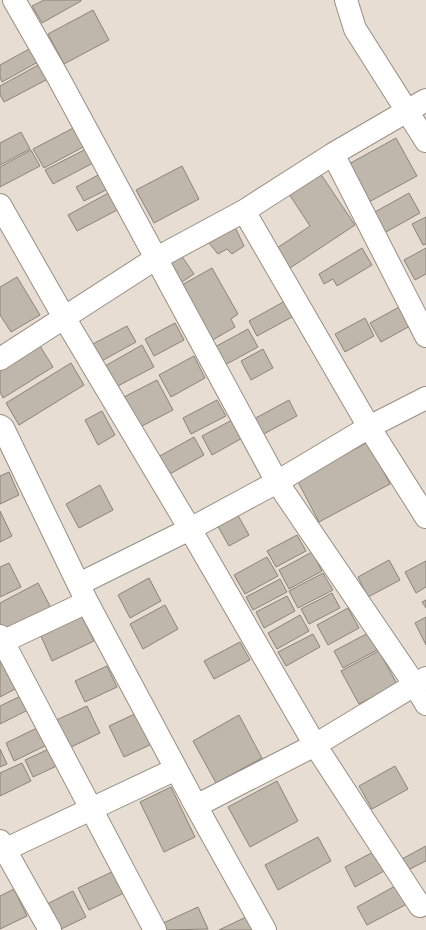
<svg xmlns="http://www.w3.org/2000/svg" width="426" height="930" font-family="'PT Serif',serif">
<style>
.building{fill:#c0b7ac;stroke:#8c8479}
.lines{fill:none;stroke-linecap:round;stroke-linejoin:round}
.minor-casing{stroke:#988f84;stroke-width:24}
.minor{stroke:#fff;stroke-width:22}
</style>
<rect width="100%" height="100%" fill="#e7ddd2"/>
<path class="building" d="M44 0H81V1L42 23 32 6Z
M93 10 109 40 64 64 48 34Z
M31 48 38 62 2 82 0 77V65Z
M40 64 48 79 4 102 0 95V86Z
M77 126 87 145 44 168 33 149Z
M21 132 30 149 0 165V143Z
M396 138 417 176 367 203 347 165Z
M88 148 95 162 53 184 45 170Z
M31 150 40 166 0 187V167Z
M182 166 199 199 154 223 136 190Z
M320 173 355 225 287 270 274 250 310 226 289 194Z
M100 174 108 189 84 201 76 187Z
M114 190 123 207 77 231 68 215Z
M409 193 420 213 377 237 366 217Z
M426 217V244L423 245 412 224Z
M235 227 244 246 232 254 227 249 218 254 208 242Z
M362 248 372 265 337 286 333 279 324 284 319 274Z
M426 248V274L415 280 404 260Z
M181 255 194 274 176 286 164 267Z
M212 268 238 314 231 319 235 327 211 341 180 286Z
M17 277 40 315 11 332 0 315V287Z
M285 301 294 316 257 336 249 321Z
M401 306 412 325 381 342 370 323Z
M365 318 374 336 345 352 335 334Z
M175 323 184 340 154 356 145 339Z
M127 326 136 342 98 363 89 346Z
M248 329 258 347 223 366 213 348Z
M142 345 154 367 116 387 105 366Z
M40 346 53 367 3 398 0 392V371Z
M263 349 273 368 251 380 241 361Z
M194 356 205 378 171 397 159 375Z
M71 363 84 385 19 425 6 403Z
M157 380 173 410 140 427 124 397Z
M217 400 226 416 191 434 183 418Z
M289 400 297 416 260 436 252 420Z
M102 411 115 435 98 445 85 420Z
M236 418 246 436 212 455 202 436Z
M194 437 204 455 168 475 158 457Z
M368 442 390 484 319 522 297 480Z
M9 472 19 495 0 504V476Z
M100 485 113 510 79 528 66 504Z
M0 511 12 536 0 542Z
M236 512 249 535 229 546 216 523Z
M297 535 306 551 276 567 267 551Z
M312 552 322 571 289 589 279 570Z
M267 557 278 576 245 594 234 575Z
M389 560 400 580 368 597 358 577Z
M426 561V587L416 593 405 572Z
M9 563 21 587 0 597V567Z
M323 573 333 590 298 608 289 591Z
M149 578 161 601 130 618 118 595Z
M280 579 287 592 253 610 246 597Z
M38 583 52 610 0 631V603Z
M332 593 340 608 309 624 301 609Z
M287 596 295 611 264 628 256 612Z
M426 600V608L422 602Z
M165 605 178 629 143 649 130 624Z
M348 608 359 628 328 645 317 625Z
M81 614 94 641 52 661 40 634Z
M300 615 309 631 277 649 268 633Z
M426 617V645L415 623Z
M372 631 381 648 343 668 334 651Z
M313 634 320 647 286 666 278 652Z
M240 642 250 660 214 679 204 661Z
M379 651 397 684 359 704 341 671Z
M0 654 19 687 0 697Z
M107 666 117 687 85 702 75 681Z
M27 693 34 707 0 724V706Z
M87 706 100 733 65 750 52 722Z
M141 711 156 742 124 757 109 726Z
M239 715 262 758 216 783 193 741Z
M41 726 49 744 14 761 6 743Z
M53 747 61 764 33 777 25 760Z
M0 749 7 764 0 767Z
M22 763 31 781 0 796V773Z
M395 766 408 789 372 809 359 786Z
M277 781 298 821 250 847 228 807Z
M171 787 195 837 164 852 140 802Z
M318 837 331 861 278 890 265 865Z
M426 846V861L406 871 400 860Z
M375 851 386 870 355 887 345 867Z
M118 869 128 891 89 910 78 888Z
M397 885 407 904 367 925 357 907Z
M14 889 27 916 0 929V896Z
M73 891 86 917 59 930 41 907Z
M198 907 208 929 164 930 161 924Z
M246 917 253 930H219Z"/>
<g class="lines">
<g class="minor-casing">
<path id="minor" d="M14 0 58 77 277 482 415 685 426 704
M346 0 355 29 426 141
M333 154 426 336
M0 205 65 319 190 529 315 745 420 906
M244 211 369 427 426 517
M0 359 155 259 244 211 333 154 426 100
M0 426 3 428 87 602 196 806 265 930
M79 584 190 529 277 482 369 427 426 398
M0 636 155 930
M0 643 87 602
M196 806 315 745 426 678
M0 841 50 930
M0 852 176 769"/>
</g>
<use href="#minor" class="minor"/>
</g>
</svg>
